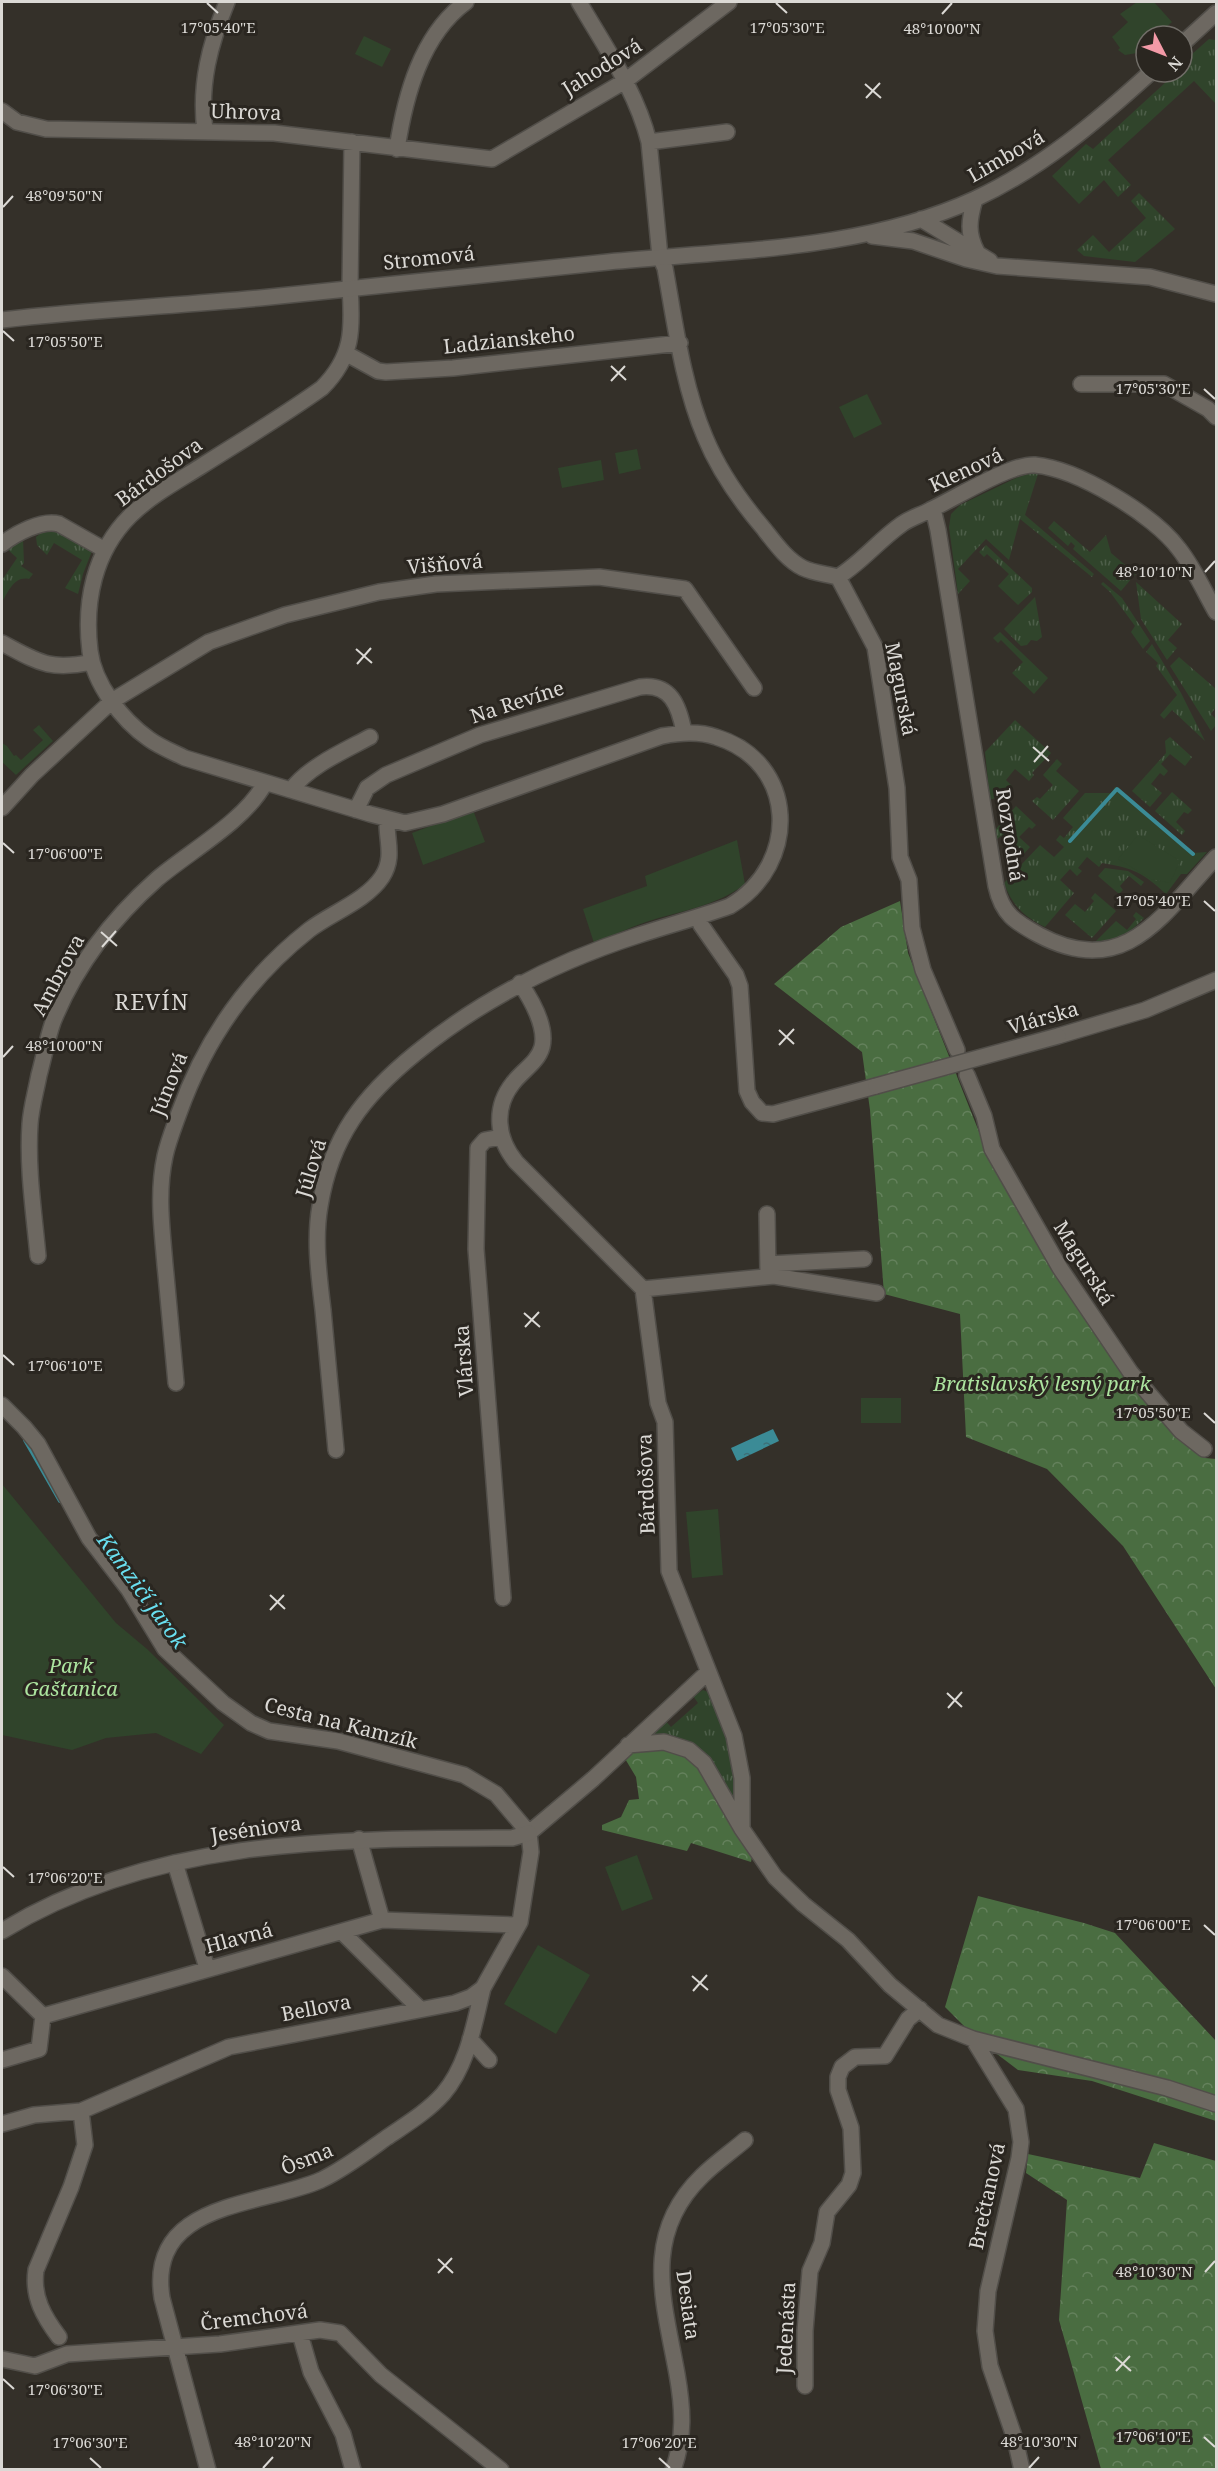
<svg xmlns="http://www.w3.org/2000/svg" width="1218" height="2471" font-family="'Noto Serif',serif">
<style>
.grass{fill:url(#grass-tufts)}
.forest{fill:url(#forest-crowns)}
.green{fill:#30442b}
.water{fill:url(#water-ripples)}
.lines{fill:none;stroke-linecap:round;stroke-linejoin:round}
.stream{stroke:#3b8b96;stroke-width:4}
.minor-casing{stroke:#514e49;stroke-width:18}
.tertiary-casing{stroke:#514e49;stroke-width:18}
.minor{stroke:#6d6861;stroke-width:15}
.tertiary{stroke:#6d6861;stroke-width:15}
.minor-bridge-casing{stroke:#514e49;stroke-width:18;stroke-linecap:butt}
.minor-bridge{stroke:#6d6861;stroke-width:15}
.ticks{fill:none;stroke:#dbd9d5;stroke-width:2}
.labels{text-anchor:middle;stroke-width:6;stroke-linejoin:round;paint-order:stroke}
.street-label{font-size:20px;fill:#dbd9d5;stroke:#2a2620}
.park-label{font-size:20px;font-style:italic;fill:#ace49f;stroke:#2a2620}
.water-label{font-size:21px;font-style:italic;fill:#69dff0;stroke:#2a2620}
.quarter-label{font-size:22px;letter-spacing:1.5px;fill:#dbd9d5;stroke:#2a2620}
.ticks-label{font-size:15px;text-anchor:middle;fill:#dbd9d5;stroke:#2a2620;stroke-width:6;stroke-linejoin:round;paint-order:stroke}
</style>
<defs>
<pattern id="grass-tufts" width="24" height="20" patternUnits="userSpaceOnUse" patternTransform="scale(1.5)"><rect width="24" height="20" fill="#30442b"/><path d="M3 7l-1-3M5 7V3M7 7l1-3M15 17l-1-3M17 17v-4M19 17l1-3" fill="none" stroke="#4d5e49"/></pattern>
<pattern id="forest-crowns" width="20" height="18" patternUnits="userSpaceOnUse" patternTransform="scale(1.5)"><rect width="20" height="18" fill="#4a6d41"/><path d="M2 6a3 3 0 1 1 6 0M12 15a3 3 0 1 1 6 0" fill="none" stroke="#64815c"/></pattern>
<pattern id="water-ripples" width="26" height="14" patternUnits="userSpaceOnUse" patternTransform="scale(1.5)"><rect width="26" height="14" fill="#3b8b96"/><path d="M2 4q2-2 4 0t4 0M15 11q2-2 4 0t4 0" fill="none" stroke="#3d7178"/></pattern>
</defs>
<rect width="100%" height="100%" fill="#343029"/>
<path class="grass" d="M1209 39 1216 40V104L1194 81 1108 160 1131 185 1118 197 1104 180 1079 204 1052 176 1086 144 1093 149 1167 81 1165 78 1171 72H1182V63Z
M1139 193 1175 229 1135 262 1084 256 1077 250 1093 235 1109 252 1146 218 1131 201Z
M1032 473 1038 474 1025 515 1094 574 1092 577 1020 519 1009 560 986 539 958 569 970 581 958 594 949 527 951 514 960 505 1016 478Z
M1054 521 1090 552 1106 535 1111 553 1136 574 1134 576 1130 572 1128 574 1132 578 1121 591 1073 549 1075 546 1071 542 1068 546 1048 528Z
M54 531 92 551 83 574 78 594 65 588 82 560 54 543 47 555 37 545 36 537 41 533Z
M23 539 24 563 21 566 33 574 29 579C14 576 9 591 2 602V580L17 558 6 548Z
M986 545 1032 588V592L1018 605 998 586 1009 574 987 554 984 557 979 552Z
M1103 582 1122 598 1150 641 1143 649 1131 632 1135 626 1110 592 1101 584Z
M1136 582 1182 624 1168 640 1177 648 1167 660 1141 619Z
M1035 597 1042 637 1037 641 1031 640 1027 645 1021 646 1004 629Z
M1000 632 1048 678 1034 694 1012 673 1023 662 1001 640 998 643 993 638Z
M1152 644 1181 693 1205 741 1172 710 1164 719 1160 715 1177 695 1156 666 1158 663 1146 652Z
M1179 657 1216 689V707L1211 714 1216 719V725L1211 731 1170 666Z
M1015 720 1051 753 1032 773 1034 775 1029 781 1015 769 1006 780 1013 787 1009 791 1005 788 995 798 990 800 985 752Z
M1170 737 1192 757 1185 766 1170 754 1161 764 1168 771 1164 776 1160 773 1151 784 1162 793 1150 807 1132 791 1166 753 1165 741Z
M1057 759 1062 764 1056 771 1079 791 1053 820 1032 801 1037 797 1040 799 1053 785 1043 775Z
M1115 787 1194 853 1207 852 1187 874H1181L1166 894C1143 873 1134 868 1102 863L1099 867 1087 857 1078 868 1082 871 1077 876 1070 869 1060 880 1074 893 1045 927C1024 917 1012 905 1004 883L1040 845 1054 857 1064 847 1056 840 1060 835 1064 838 1073 827 1063 818 1085 793H1111Z
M1172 792 1192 810 1188 814 1184 812 1176 822 1185 831 1182 835 1155 811Z
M1016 806 1036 825 1032 829 1029 827 1019 837 1030 847 1023 855 1001 836 996 840 995 830Z
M1105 868 1128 871 1144 882 1141 886 1129 876 1120 886 1123 890 1119 894 1098 876Z
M1095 893 1116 911 1092 938 1065 915 1075 904 1085 912 1094 901 1091 898Z
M1136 912 1144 918C1130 933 1117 942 1096 941L1116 921 1127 930 1136 919 1133 916Z
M703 1690 708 1692 736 1758 740 1815C726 1791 712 1754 685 1741 675 1736 664 1736 653 1736L651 1732 664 1719 671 1727 698 1703 693 1696Z"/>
<path class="forest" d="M900 901 908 953 989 1157 1131 1376 1205 1458 1216 1459V1689L1123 1546 1047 1469 966 1437 960 1314 884 1294 870 1110 862 1052 774 984 841 927Z
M662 1748 682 1753 699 1767 752 1857 751 1862 691 1843 687 1851 602 1830V1825L621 1817 629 1800 639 1799 636 1777 624 1757 633 1752Z
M978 1896 1084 1923 1115 1933 1216 2041V2121L1092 2081 1018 2070 976 2038 945 2007Z
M1154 2143 1216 2161V2469H1101L1059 2320 1067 2200 1026 2173 1028 2154 1140 2178Z"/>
<path class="green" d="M1137 2H1154L1172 22 1156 36H1146V45L1137 53 1125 55 1118 50 1120 48 1112 37 1128 22 1120 14Z
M364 36 391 49 382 67 355 54Z
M867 394 882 424 854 438 839 407Z
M637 449 641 469 619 474 615 453Z
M601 460 604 480 562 488 558 468Z
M39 725 53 741 16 775 2 762V743L7 746 14 756 16 755 21 760 43 740 33 730Z
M473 810 485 842 423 865 412 833Z
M1138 835 1180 861 1170 883 1151 879 1118 859Z
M737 840 745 884C717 906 680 911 646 922 629 928 611 936 594 943L583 909 647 886 645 876Z
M861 1398H901V1423H861Z
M2 1484 116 1623 147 1649 224 1725 201 1754 156 1733 106 1738 72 1750 2 1735Z
M718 1509 723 1575 692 1578 686 1512Z
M637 1855 653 1899 622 1911 605 1867Z
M538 1945 590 1975 556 2034 504 2004Z"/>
<path class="water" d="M773 1429 779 1441 737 1461 731 1448Z"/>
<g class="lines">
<path class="stream" d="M1070 841 1117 789 1193 854
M25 1440 60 1501"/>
<g class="minor-casing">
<path id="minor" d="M579 2C605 47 636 90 649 142L660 257 665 268C675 323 683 386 705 437 719 471 741 502 764 529 775 543 787 560 803 568 813 573 827 574 838 577L875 647 897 788 900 857 909 880 912 928 923 970 957 1050
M2 111 17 122 46 129 274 133 492 159 625 81 729 2
M205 131C199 84 210 44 227 2
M649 142 727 132
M397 149C405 96 421 35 466 2
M347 354 378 371 386 372 453 368 680 343
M1081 384H1164L1208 409 1216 417
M933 509 938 530 996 886C1002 914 1015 922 1039 935 1126 981 1164 913 1216 857
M2 544C15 534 42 519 59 524L105 550
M838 577C862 562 879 540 902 524 910 518 921 515 930 510 954 499 1011 463 1035 465 1078 469 1154 515 1179 549 1194 568 1204 591 1216 612
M2 643C38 662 49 671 92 662
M291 790C309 766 344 751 370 737
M2 808 32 775 112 701 209 642 285 615 379 592 436 584 599 577 685 589 754 688
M356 810 367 788 386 775 480 735 640 687C671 683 679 706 684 732
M698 917 701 925 736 975 740 986 747 1091 752 1102 762 1113 773 1114 876 1086
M520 983C531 999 547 1027 542 1047 538 1062 522 1071 513 1083 493 1108 497 1139 516 1162L643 1289 658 1403 665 1422 669 1571 734 1736 742 1778V1829
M1058 1036 1145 1010 1216 980
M967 1075 984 1116 992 1149 1060 1268 1131 1373 1181 1431 1204 1449
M501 1137 485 1140 478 1148 476 1249 503 1598
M767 1214 768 1273
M38 1256C34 1213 27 1168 30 1124 31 1108 36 1091 39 1075 44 1057 47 1039 53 1022 75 967 113 918 157 879 190 851 245 821 265 783
M768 1264 864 1259
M643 1289 774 1276 877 1293
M176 1383C172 1343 169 1304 165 1265 162 1228 157 1193 165 1156 168 1142 174 1127 179 1113 205 1040 248 978 309 930 331 913 366 901 382 877 395 857 386 840 387 819
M2 1405 24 1427 38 1444 89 1538 129 1590 165 1649 223 1703 251 1723 269 1731 338 1741 464 1775 496 1794 529 1833
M336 1450C332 1403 327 1357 323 1310 319 1276 314 1240 320 1206 331 1137 363 1096 416 1053 482 999 558 961 639 935 669 925 700 917 730 906 800 864 798 762 716 737 698 731 680 733 662 736L443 814 405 823 370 814 185 758C173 752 160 747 149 739 122 720 94 684 90 651 84 602 94 552 130 516 150 496 176 482 200 467 241 441 283 416 322 388 353 357 353 330 350 288L352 142
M628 1745 664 1742 689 1750 704 1763 742 1829 775 1877 803 1904 848 1940 890 1985 938 2025 973 2039 1167 2088 1216 2104
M529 1833 593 1779 708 1672
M359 1839 382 1920
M175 1863 207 1968
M342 1932 420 2009
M2 1976 43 2016
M470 2039 489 2060
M973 2039 1016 2109 1021 2142 1019 2158 988 2291 985 2331 990 2366 1015 2439 1022 2470
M2 2060 39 2049 43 2016 382 1920 514 1925 520 1922
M2 2124 34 2115 81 2111 229 2047 455 2003 471 1997 483 1988 520 1922 531 1852 529 1833
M300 2334 311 2372 343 2434 353 2470
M59 2337C44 2317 32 2297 36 2270L71 2187 85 2145 81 2111
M2 2359 35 2366 67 2354 220 2344 320 2330 340 2333 381 2375 501 2470
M805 2386V2331L810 2271 822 2243 827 2212 849 2185 853 2173 851 2128 838 2090V2077L842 2067 855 2057 885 2056 908 2019 920 2009
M208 2470 162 2298C147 2201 259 2207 321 2180 344 2169 365 2153 386 2138 405 2125 427 2112 443 2094 468 2065 474 2024 483 1988
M673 2470C685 2437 683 2408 677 2374 664 2302 641 2235 702 2176 715 2163 731 2152 745 2140"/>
</g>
<g class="tertiary-casing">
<path id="tertiary" d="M1182 44 1216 13
M975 199C969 220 967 233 977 252
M921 219 990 261
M872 236 913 241 966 259 997 266 1150 277 1216 294
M2 320C88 310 174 306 260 298 376 287 492 273 608 262 730 250 862 251 975 199 1042 168 1097 121 1151 72
M2 1931C156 1837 338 1839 512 1838L529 1833"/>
</g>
<use href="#minor" class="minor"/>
<use href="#tertiary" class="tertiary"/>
<g class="minor-bridge-casing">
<path id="minor-bridge" d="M876 1086 1058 1036"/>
</g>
<use href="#minor-bridge" class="minor-bridge"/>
</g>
<path class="ticks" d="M207 3 218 13M776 3 787 13M942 14 952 3M865 84 881 98M866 98 880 83M3 207 13 196M3 331 14 341M611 366 626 380M611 381 625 366M1204 389 1215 399M1205 572 1215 561M356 649 372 663M357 664 371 648M1033 747 1049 761M1034 762 1048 746M3 843 14 853M1204 901 1215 911M101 932 117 946M102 947 116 931M779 1030 794 1044M779 1045 794 1029M3 1057 13 1046M524 1313 540 1327M525 1327 539 1312M3 1355 14 1365M1204 1413 1215 1423M270 1595 285 1609M270 1610 284 1595M947 1693 962 1707M948 1708 962 1692M3 1867 14 1877M1204 1925 1215 1935M692 1976 708 1990M693 1991 707 1975M438 2259 453 2273M1205 2272 1215 2261M438 2273 452 2258M1115 2357 1131 2371M1116 2371 1130 2356M3 2379 14 2389M1204 2437 1215 2447M90 2458 101 2468M659 2458 670 2468M263 2468 273 2457M1029 2468 1039 2457"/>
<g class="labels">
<g class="street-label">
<text transform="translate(602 67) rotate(-32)" y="7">Jahodová</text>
<text transform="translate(246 112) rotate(2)" y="7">Uhrova</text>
<text transform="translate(1006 156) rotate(-30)" y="7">Limbová</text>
<text transform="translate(429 258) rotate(-6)" y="7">Stromová</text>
<text transform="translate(509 340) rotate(-6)" y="7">Ladzianskeho</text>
<text transform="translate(966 470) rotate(-25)" y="7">Klenová</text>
<text transform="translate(159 472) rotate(-36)" y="7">Bárdošova</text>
<text transform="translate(445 564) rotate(-5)" y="7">Višňová</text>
<text transform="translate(901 689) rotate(79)" y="7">Magurská</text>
<text transform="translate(517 702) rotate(-18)" y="7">Na Revíne</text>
<text transform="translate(1010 835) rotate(81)" y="7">Rozvodná</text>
<text transform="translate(58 975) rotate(-62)" y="7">Ambrova</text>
<text transform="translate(1043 1018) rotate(-16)" y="7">Vlárska</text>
<text transform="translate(169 1084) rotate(-68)" y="7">Júnová</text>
<text transform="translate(311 1168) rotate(-73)" y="7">Júlová</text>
<text transform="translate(1084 1263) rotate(58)" y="7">Magurská</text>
<text transform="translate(464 1361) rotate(-94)" y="7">Vlárska</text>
<text transform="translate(646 1484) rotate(-92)" y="7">Bárdošova</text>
<text transform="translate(341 1723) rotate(14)" y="7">Cesta na Kamzík</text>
<text transform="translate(256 1829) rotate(-8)" y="7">Jeséniova</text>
<text transform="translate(239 1938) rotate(-15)" y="7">Hlavná</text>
<text transform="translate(316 2008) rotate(-11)" y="7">Bellova</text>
<text transform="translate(307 2159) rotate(-22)" y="7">Ôsma</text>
<text transform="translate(987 2196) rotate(-78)" y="7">Brečtanová</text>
<text transform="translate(688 2305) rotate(82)" y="7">Desiata</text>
<text transform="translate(254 2317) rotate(-7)" y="7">Čremchová</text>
<text transform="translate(786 2328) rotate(-87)" y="7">Jedenásta</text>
</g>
<g class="park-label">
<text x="1042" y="1391">Bratislavský lesný park</text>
<text x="71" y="1673">Park<tspan x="71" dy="23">Gaštanica</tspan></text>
</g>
<g class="water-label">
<text transform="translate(142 1591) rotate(54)" y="7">Kamzičí jarok</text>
</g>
<g class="quarter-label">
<text x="152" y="1010">REVÍN</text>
</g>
</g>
<g class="ticks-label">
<text x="218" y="33">17°05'40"E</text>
<text x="787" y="33">17°05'30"E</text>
<text x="942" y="34">48°10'00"N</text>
<text x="64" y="201">48°09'50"N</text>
<text x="65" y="347">17°05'50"E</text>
<text x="1153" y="394">17°05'30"E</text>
<text x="1154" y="577">48°10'10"N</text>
<text x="65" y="859">17°06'00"E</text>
<text x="1153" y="906">17°05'40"E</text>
<text x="64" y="1051">48°10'00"N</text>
<text x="65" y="1371">17°06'10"E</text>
<text x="1153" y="1418">17°05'50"E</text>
<text x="65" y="1883">17°06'20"E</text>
<text x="1153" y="1930">17°06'00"E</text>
<text x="1154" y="2277">48°10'30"N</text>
<text x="65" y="2395">17°06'30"E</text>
<text x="1153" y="2442">17°06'10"E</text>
<text x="273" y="2447">48°10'20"N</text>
<text x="1039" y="2447">48°10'30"N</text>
<text x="90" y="2448">17°06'30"E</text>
<text x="659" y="2448">17°06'20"E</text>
</g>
<rect width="1218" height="2471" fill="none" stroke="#dbd9d5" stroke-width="6"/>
<g transform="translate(1164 54) rotate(132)"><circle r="28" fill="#2a2620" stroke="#716e68" stroke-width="1.5"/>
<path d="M0-4.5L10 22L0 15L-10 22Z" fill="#f39aa7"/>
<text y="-9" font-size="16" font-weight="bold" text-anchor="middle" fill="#dbd9d5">N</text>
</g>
</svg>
